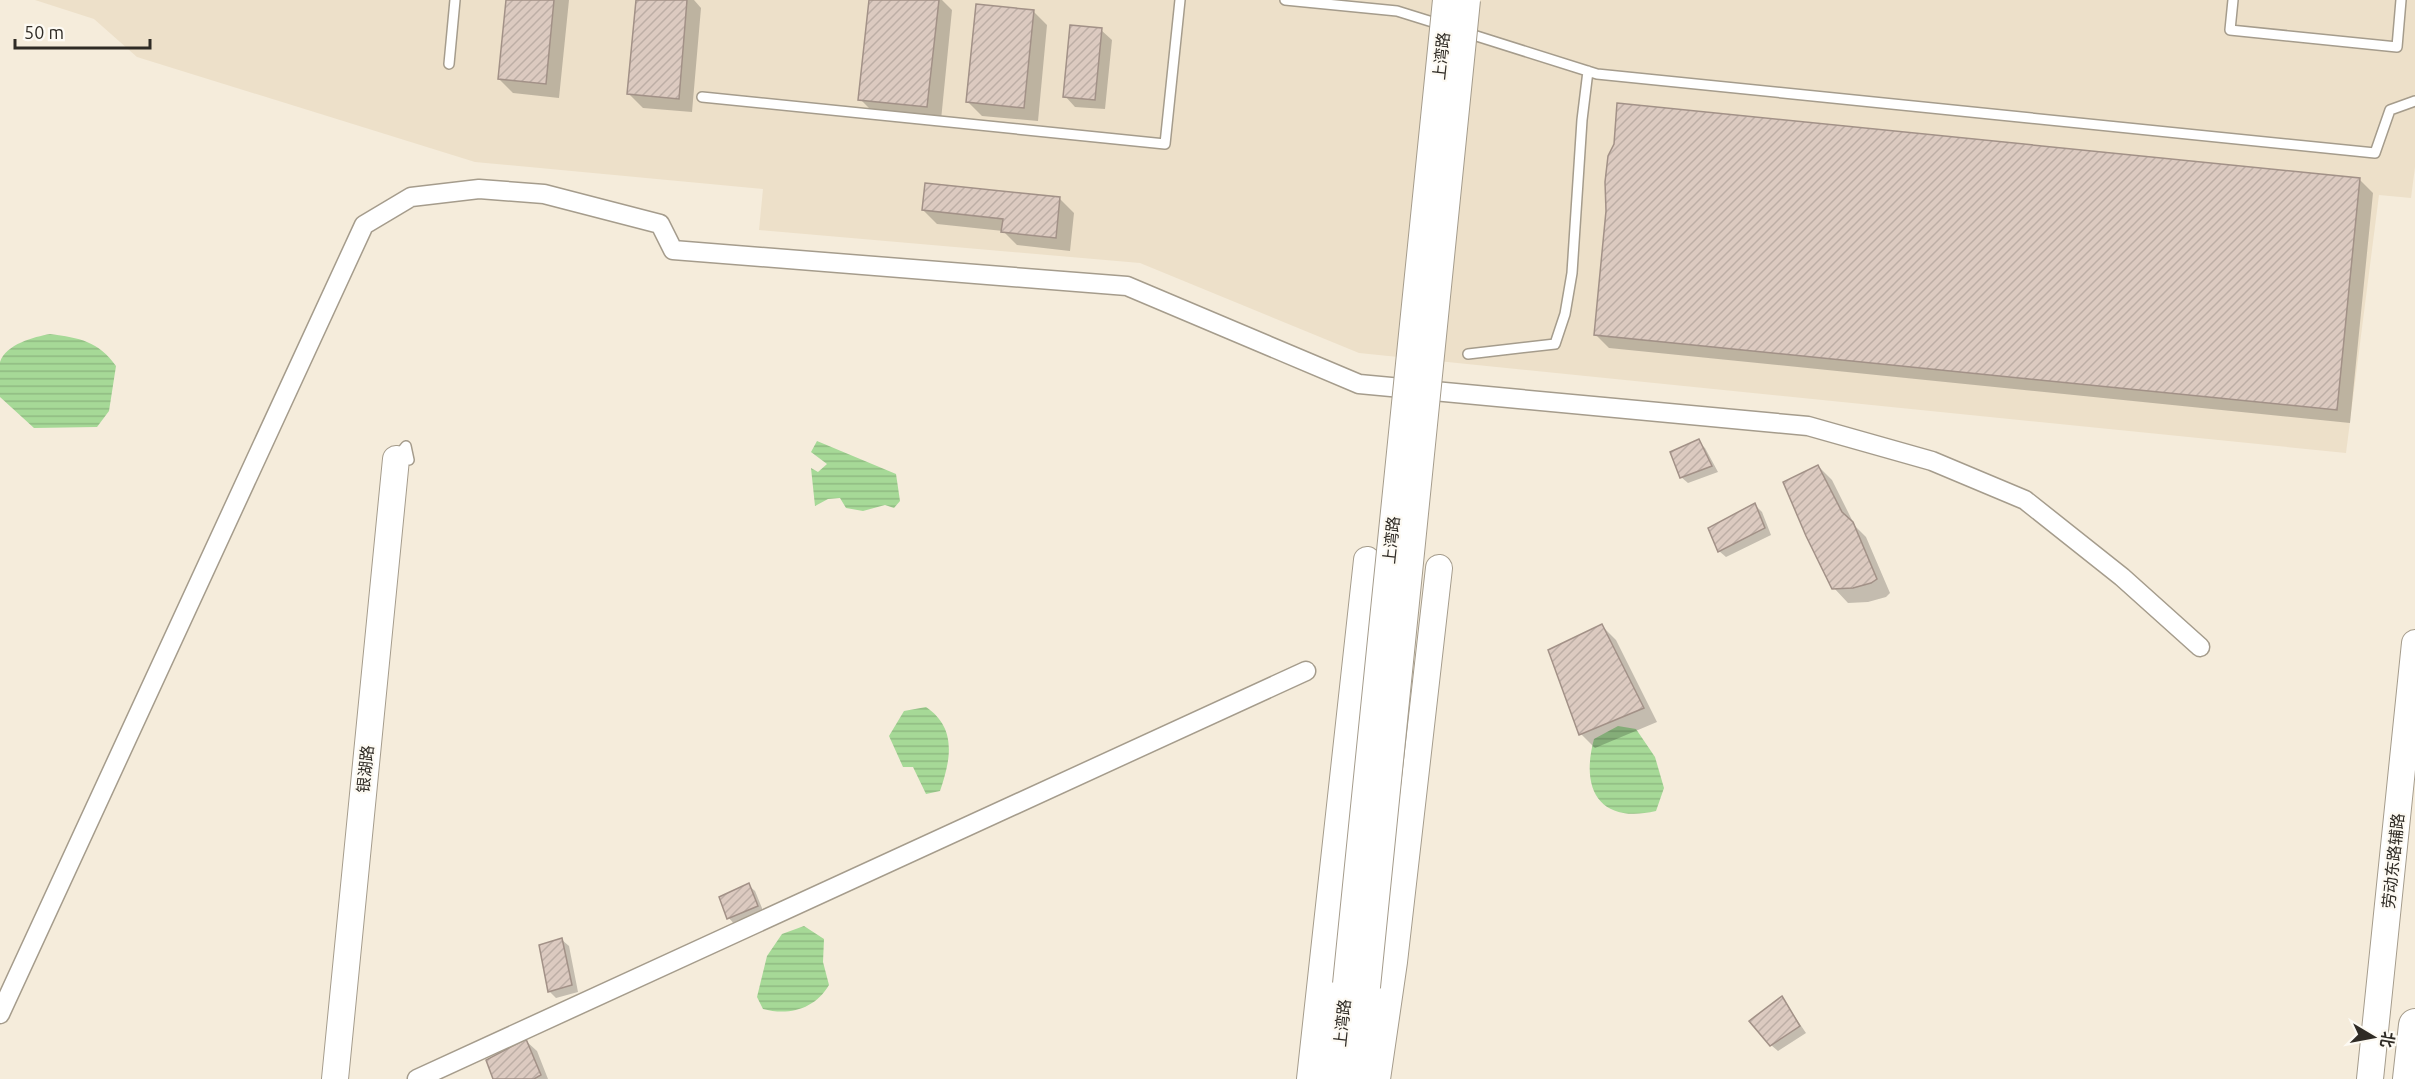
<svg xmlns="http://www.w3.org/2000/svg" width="2415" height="1079" font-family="Ubuntu,'Noto Sans SC',sans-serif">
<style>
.built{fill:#ede0c9}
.water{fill:url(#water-rules)}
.shadow{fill:#0003}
.building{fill:url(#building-hatch);stroke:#a29187;stroke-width:1.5}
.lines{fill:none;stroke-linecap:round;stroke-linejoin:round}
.lane-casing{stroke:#a59c8c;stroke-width:12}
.street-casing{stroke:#a59c8c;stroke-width:21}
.secondary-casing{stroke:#a59c8c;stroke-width:28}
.highway-casing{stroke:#a59c8c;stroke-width:34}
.lane{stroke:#fff;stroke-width:9}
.street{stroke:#fff;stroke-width:18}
.secondary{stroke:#fff;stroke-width:26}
.highway{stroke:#fff;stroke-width:32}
.secondary-bridge-casing{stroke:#a59c8c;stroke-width:28;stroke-linecap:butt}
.secondary-bridge{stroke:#fff;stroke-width:26}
.labels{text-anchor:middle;stroke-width:4.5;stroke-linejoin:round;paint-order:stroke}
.street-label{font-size:16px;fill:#2f2b25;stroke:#fdfaf3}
</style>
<defs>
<pattern id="water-rules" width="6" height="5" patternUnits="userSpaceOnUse" patternTransform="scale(1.5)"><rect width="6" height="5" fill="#a6d997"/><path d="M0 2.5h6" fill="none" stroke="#8fba82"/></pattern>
<pattern id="building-hatch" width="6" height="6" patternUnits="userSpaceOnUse" patternTransform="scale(1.5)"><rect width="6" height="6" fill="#dccac0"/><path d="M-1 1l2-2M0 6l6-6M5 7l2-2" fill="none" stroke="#bdaea5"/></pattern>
</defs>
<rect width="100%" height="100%" fill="#f5ecdb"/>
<path class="built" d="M35 0H2415V167L2411 198 2379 195 2346 453 1359 353 1140 263 759 230 763 189 475 162 137 57 94 19Z"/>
<path class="water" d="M50 334C80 338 98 341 116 366L109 411 97 427 34 428 0 397C0 387 0 371 0 362 6 344 34 337 50 334Z
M817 441 896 474 900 501 894 508 885 505 863 511 846 508 840 498 828 499 815 506 811 468 818 472 827 464 811 452Z
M926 707C957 728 951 759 940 791L926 794 913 767H903L889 736 904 711Z
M1618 726 1636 729 1655 757 1664 788 1656 811C1600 824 1580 790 1594 739Z
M804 926 824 939 823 962 829 985C815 1009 789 1016 763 1009L757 997 767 956 782 934Z"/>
<path class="shadow" d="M507 0H569L559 98 513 93 499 79Z
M637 0H694L701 8 692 112 643 108 629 94Z
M870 0H942L952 10 941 120 874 113 860 99Z
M1033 11 1047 25 1038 121 982 116 968 102Z
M1101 30 1112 40 1105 109 1075 107 1065 96Z
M1615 144 2359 179 2373 193 2350 423 1609 348 1595 334Z
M1060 199 1074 213 1070 251 1017 245 1003 231 937 224 923 210Z
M1698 441 1705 448 1718 472 1688 483 1681 477Z
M1818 466 1832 480 1855 526 1866 537 1890 593 1886 597 1868 602 1848 603 1834 588Z
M1755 505 1762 512 1771 535 1726 557 1719 551Z
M1602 626 1616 640 1657 722 1595 748 1581 734Z
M748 885 755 891 764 913 735 925 729 918 721 898Z
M562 940 569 946 578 992 556 998 549 991Z
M1782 998 1806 1033 1778 1051 1771 1045Z
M526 1041 537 1051 548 1079H495Z"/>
<path class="building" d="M506 0H554L546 84 498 79Z
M636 0H687L679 99 627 94Z
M869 0H939L927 107 858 100Z
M976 4 1034 10 1024 108 966 102Z
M1070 25 1102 28 1095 100 1063 97Z
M1617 103 2360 178 2337 410 1594 335 1606 211 1605 182 1608 156 1614 144Z
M925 183 1060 197 1056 238 1001 232 1003 219 922 210Z
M1699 439 1712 466 1680 478 1670 452Z
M1818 465 1842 512 1853 522 1877 579 1871 583 1853 588 1832 589 1806 536 1783 482Z
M1755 503 1765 528 1718 552 1708 528Z
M1602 624 1644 708 1579 735 1548 650Z
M749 883 758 906 727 919 719 897Z
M562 938 572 985 548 992 539 945Z
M1782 996 1800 1026 1770 1046 1749 1021Z
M526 1039 541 1075 534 1079H493L486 1060Z"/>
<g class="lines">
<g class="lane-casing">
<path id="lane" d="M1285 0 1397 11 1442 25
M2233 0 2230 30 2397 47 2401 0
M1467 33 1597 74 2375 153 2390 110 2415 101
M449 64 455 0
M702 97 1165 144 1180 0
M1468 354 1555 344 1565 314 1572 273 1582 120 1588 71
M396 458 406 446 409 460"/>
</g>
<g class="street-casing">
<path id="street" d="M0 1014 364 225 411 197 479 189 544 194 660 224 673 250 1127 286 1359 384 1808 426 1932 461 2025 500 2122 577 2200 647
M417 1079 1306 671"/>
</g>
<g class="secondary-casing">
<path id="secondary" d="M335 1079 396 459
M1310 1079 1367 560
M1336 1079 1346 984
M1357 1079 1367 987
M1377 1079 1394 962 1439 568
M2370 1079 2415 643"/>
</g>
<g class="highway-casing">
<path id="highway" d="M2409 1079 2415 1025"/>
</g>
<use href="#lane" class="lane"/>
<use href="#street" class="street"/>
<use href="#secondary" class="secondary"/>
<use href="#highway" class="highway"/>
<g class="secondary-bridge-casing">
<path id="secondary-bridge" d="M1346 984 1446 0
M1367 987 1467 0"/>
</g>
<use href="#secondary-bridge" class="secondary-bridge"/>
</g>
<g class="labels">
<g class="street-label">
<text transform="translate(1441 56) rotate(-84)" y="6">上湾路</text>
<text transform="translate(1391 540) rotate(-84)" y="6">上湾路</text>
<text transform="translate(365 769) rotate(-84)" y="6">银湖路</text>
<text transform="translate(2393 861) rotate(-84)" y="6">劳动东路辅路</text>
<text transform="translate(1342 1023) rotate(-84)" y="6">上湾路</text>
</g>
</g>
<g transform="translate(2373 1037) rotate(100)" stroke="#fdfaf3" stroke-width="4.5" paint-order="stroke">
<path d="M0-4.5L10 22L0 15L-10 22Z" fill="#2f2b25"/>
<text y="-9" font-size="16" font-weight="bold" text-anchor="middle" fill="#2f2b25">北</text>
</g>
<path d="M15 39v9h135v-9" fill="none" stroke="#2f2b25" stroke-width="3"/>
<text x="24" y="39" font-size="18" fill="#2f2b25" stroke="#fdfaf3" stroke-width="4.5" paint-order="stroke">50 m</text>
</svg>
